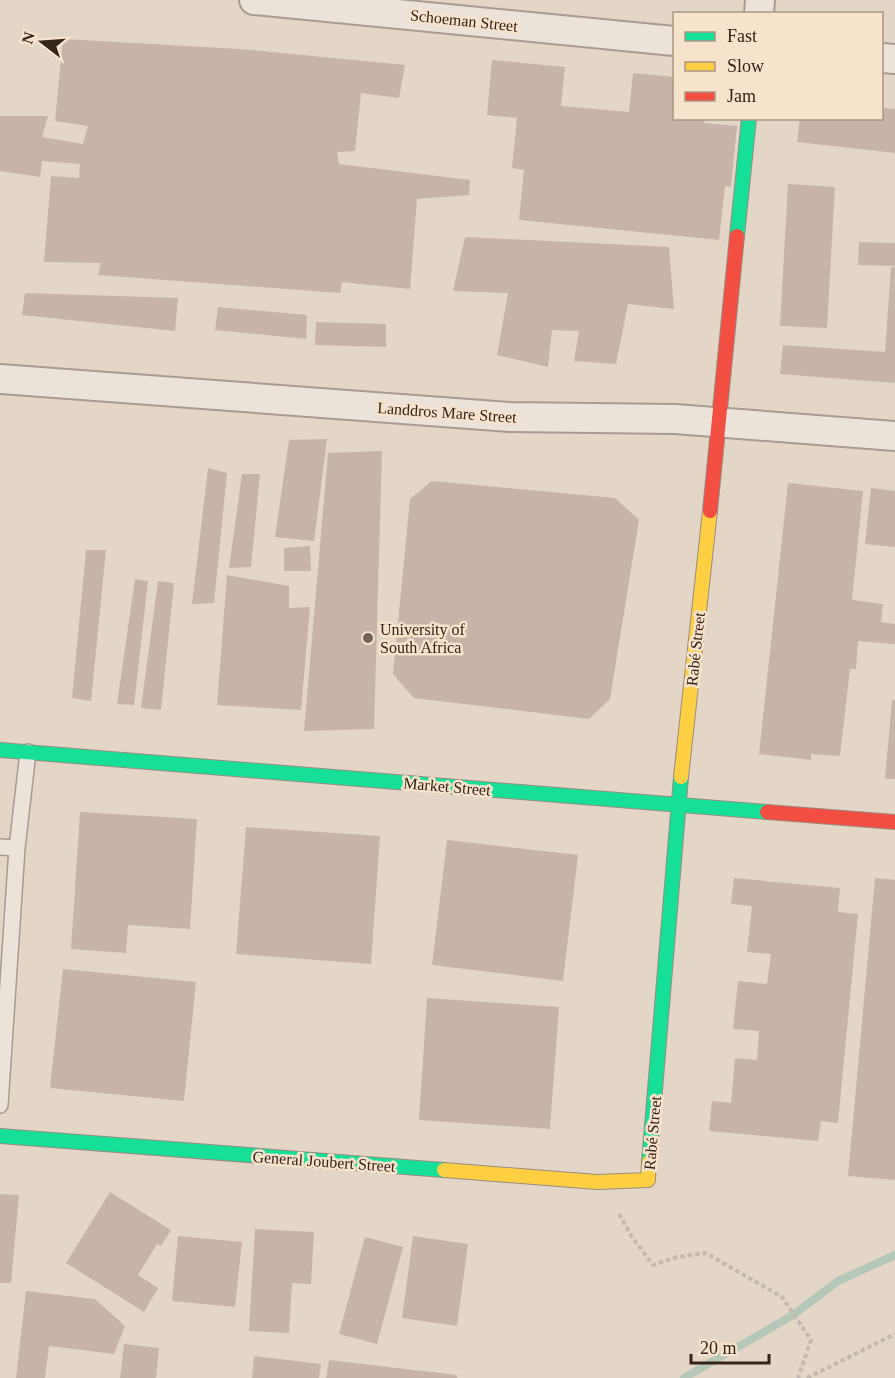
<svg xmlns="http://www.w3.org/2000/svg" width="895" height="1378" font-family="'Times New Roman',serif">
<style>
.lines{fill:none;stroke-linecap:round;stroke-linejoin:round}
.stream{stroke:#b4c7b8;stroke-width:8}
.building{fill:#c7b3a8}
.lane-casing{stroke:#a89b91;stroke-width:18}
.street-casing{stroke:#a89b91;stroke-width:32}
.fast-casing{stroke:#988b81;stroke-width:16}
.slow-casing{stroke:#988b81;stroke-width:16}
.jam-casing{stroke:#988b81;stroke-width:16}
.path{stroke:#c3b9b0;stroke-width:4;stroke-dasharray:4.5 3;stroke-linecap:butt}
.lane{stroke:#ebe2d9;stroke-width:15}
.street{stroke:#ebe2d9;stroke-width:28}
.fast{stroke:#16e098;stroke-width:14}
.slow{stroke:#ffcf43;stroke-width:14}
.jam{stroke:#f24e42;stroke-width:14}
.poi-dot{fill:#736257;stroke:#f7e2cb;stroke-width:2}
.labels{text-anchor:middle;stroke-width:5;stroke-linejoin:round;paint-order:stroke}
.street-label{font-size:16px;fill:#36231a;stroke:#f7e2cb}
.poi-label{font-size:16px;fill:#36231a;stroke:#f7e2cb;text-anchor:start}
</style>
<rect width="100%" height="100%" fill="#e4d6c7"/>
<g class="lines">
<path class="stream" d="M684 1378 793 1315 838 1281 895 1255"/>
</g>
<path class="building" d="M63 39 240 49 405 65 399 98 361 93 355 151 337 152 339 164 470 180 469 195 417 199 410 289 342 282 340 293 98 275 101 263 44 262 51 176 79 178 80 164 42 161 40 177 0 171V116H48L42 137 83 144 88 126 55 121Z
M492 60 565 67 561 106 629 112 633 73 674 77V118H705L704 123 737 126 731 187 725 186 719 240 519 220 524 170 512 168 517 118 487 115Z
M882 108 895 109V153L797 142 800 118H882Z
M788 184 835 187 827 328 780 326Z
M465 237 669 247 674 309 628 304 616 364 574 361 579 331 552 330 548 367 497 355 508 293 453 291Z
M859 242 895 243V266L858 265Z
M891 267H895V383L780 374 783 345 885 352Z
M25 293 178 298 175 331 22 315Z
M218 307 307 315 306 339 215 330Z
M316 322 386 324V347L315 345Z
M327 439 314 541 275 537 289 440Z
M382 451 374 729 304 731 328 453Z
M208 468 227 473 214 603 192 604Z
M242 474H260L251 567 229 568Z
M432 481 615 498 639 520 610 699 589 719 414 698 393 674 410 499Z
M788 483 863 491 852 600 883 604 881 622 895 624V644L858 641 856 669H850L840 756 811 754V760L759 754Z
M871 488 895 491V547L865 544Z
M310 546 311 571H284V548Z
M86 550H106L91 701 72 698Z
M227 575 289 586V608L310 607 301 710 217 705Z
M135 579 148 581 134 705 117 704Z
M158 581 174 583 161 710 141 708Z
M892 700H895V779H885Z
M80 812 197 819 190 929 128 925 126 953 71 949Z
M246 827 380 836 371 964 236 954Z
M447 840 578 855 563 981 432 965Z
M734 878 840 888 838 912 858 914 838 1123 821 1121 818 1141 709 1131 712 1101 731 1103 735 1058 757 1060 759 1031 733 1029 738 981 767 984 771 954 747 952 752 906 731 904Z
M875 878 895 880V1180L848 1176Z
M63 969 196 982 184 1101 50 1088Z
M427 998 559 1007 550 1129 419 1120Z
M110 1192 171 1230 161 1246 157 1244 138 1275 158 1288 144 1312 66 1263Z
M0 1194 19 1195 11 1283H0Z
M255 1229 314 1232 311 1284 292 1283 289 1333 249 1331Z
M178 1236 242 1242 235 1307 172 1301Z
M413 1236 468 1244 457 1326 402 1318Z
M365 1237 403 1247 377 1344 339 1334Z
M26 1291 95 1299 125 1326 114 1354 49 1346 45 1378H16Z
M124 1344 159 1348 156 1378H120Z
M254 1356 321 1364 319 1378H252Z
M329 1360 457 1375V1378H326Z"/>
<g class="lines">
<g class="lane-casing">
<path id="lane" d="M0 847 17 848
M0 1105 17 848 28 752"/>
</g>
<g class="street-casing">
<path id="street" d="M254 0 674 41
M759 14 760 0
M882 58 895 59
M0 379 510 417 675 419 895 436"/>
</g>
<g class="fast-casing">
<path id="fast" d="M737 236 749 118
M0 750 767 812
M0 1136 444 1170
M649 1162 681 777"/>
</g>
<g class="slow-casing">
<path id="slow" d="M681 777 710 511
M444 1170 597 1182 648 1180 649 1162"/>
</g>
<g class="jam-casing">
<path id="jam" d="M710 511 737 236
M767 812 895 822"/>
</g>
<path class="path" d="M619 1214 632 1237 653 1265 677 1257 706 1253 782 1297 811 1340 798 1378
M807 1378 895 1334"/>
<use href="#lane" class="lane"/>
<use href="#street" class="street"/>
<use href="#fast" class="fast"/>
<use href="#slow" class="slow"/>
<use href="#jam" class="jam"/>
</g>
<circle class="poi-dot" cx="368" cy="638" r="6"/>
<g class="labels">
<g class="street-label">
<text transform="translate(464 20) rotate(6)" y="6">Schoeman Street</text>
<text transform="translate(447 412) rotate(4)" y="6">Landdros Mare Street</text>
<text transform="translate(695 649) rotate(-84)" y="6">Rabé Street</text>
<text transform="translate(447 786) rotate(5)" y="6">Market Street</text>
<text transform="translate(652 1133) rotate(-85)" y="6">Rabé Street</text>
<text transform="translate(324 1161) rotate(4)" y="6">General Joubert Street</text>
</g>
<g class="poi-label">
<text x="380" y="635">University of<tspan x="380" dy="18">South Africa</tspan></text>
</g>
</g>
<rect x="673" y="12" width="210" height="108" fill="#f7e2cb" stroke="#aa9684" stroke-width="1.5"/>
<rect x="685" y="32" width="30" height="9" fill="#16e098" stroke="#aa9684" stroke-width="1.5"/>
<text x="727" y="42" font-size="18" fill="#36231a">Fast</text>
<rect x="685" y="62" width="30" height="9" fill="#ffcf43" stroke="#aa9684" stroke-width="1.5"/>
<text x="727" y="72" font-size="18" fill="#36231a">Slow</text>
<rect x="685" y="92" width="30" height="9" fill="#f24e42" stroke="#aa9684" stroke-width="1.5"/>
<text x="727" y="102" font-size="18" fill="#36231a">Jam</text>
<g transform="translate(42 42) rotate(287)" stroke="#f7e2cb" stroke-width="4.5" paint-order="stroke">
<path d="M0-4.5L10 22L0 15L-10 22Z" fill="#36231a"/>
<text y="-9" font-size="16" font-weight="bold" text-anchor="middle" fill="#36231a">N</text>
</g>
<path d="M691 1354v9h78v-9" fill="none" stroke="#36231a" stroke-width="3"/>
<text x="700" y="1354" font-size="18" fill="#36231a" stroke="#f7e2cb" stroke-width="4.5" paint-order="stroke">20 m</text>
</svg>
